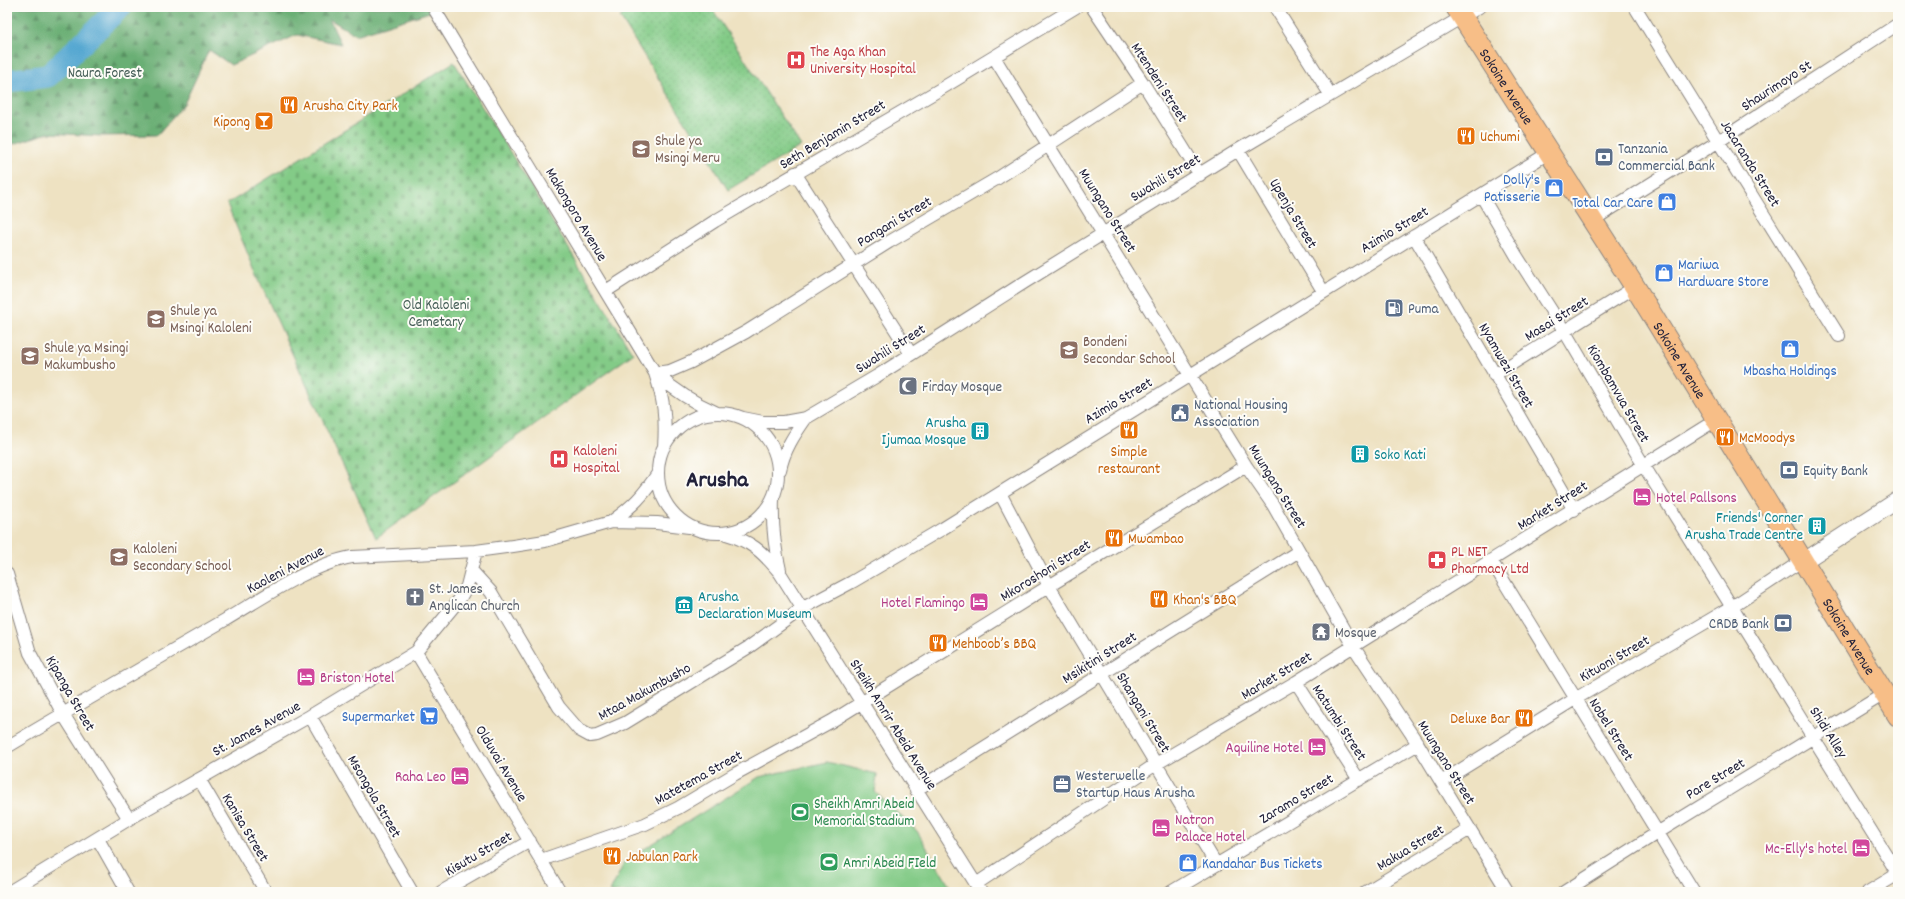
<svg xmlns="http://www.w3.org/2000/svg" width="1905" height="899" font-family="Dekko,sans-serif">
<style>
.green{fill:url(#green-dots);stroke:#527661}
.forest{fill:url(#forest-firs);stroke:#466858}
.cemetery{fill:url(#cemetery-stones);stroke:#527661}
.pitch{fill:#83cb87;stroke:#527661}
.lines{fill:none;stroke-linecap:round;stroke-linejoin:round}
.river{stroke:#56a8d1;stroke-width:23}
.minor-casing{stroke:#88827e;stroke-width:14}
.tertiary-casing{stroke:#88827e;stroke-width:18}
.primary-casing{stroke:#88827e;stroke-width:22}
.minor{stroke:#fff;stroke-width:12}
.tertiary{stroke:#fff;stroke-width:16}
.primary{stroke:#f7be87;stroke-width:20}
.labels{text-anchor:middle;stroke-width:4;stroke-linejoin:round;paint-order:stroke}
.health-label{font-size:15px;fill:#be3a42;stroke:#fdfcf7;text-anchor:start}
.park-label{font-size:15px;fill:#445d56;stroke:#fdfcf7}
.street-label{font-size:15px;fill:#22223b;stroke:#fdfcf7}
.food-label{font-size:15px;fill:#c56008;stroke:#fdfcf7;text-anchor:start}
.education-label{font-size:15px;fill:#785e54;stroke:#fdfcf7;text-anchor:start}
.service-label{font-size:15px;fill:#4e5e75;stroke:#fdfcf7;text-anchor:start}
.shop-label{font-size:15px;fill:#366cbe;stroke:#fdfcf7;text-anchor:end}
.worship-label{font-size:15px;fill:#5b616d;stroke:#fdfcf7;text-anchor:start}
.culture-label{font-size:15px;fill:#0d838f;stroke:#fdfcf7;text-anchor:end}
.hotel-label{font-size:15px;fill:#b23c85;stroke:#fdfcf7;text-anchor:end}
.leisure-label{font-size:15px;fill:#27864d;stroke:#fdfcf7;text-anchor:start}
.town-label{font-size:23px;font-weight:bold;fill:#22223b;stroke:#fdfcf7}
</style>
<defs>
<pattern id="green-dots" width="8" height="8" patternUnits="userSpaceOnUse"><rect width="8" height="8" fill="#83cb87"/><path d="M2 2h.1M6 6h.1" fill="none" stroke="#71ae75" stroke-width="1.8" stroke-linecap="round"/></pattern>
<pattern id="forest-firs" width="22" height="20" patternUnits="userSpaceOnUse"><rect width="22" height="20" fill="#6aaf74"/><path d="M5 1l3.5 6h-7zM16 11l3.5 6h-7z" fill="#578e60"/></pattern>
<pattern id="cemetery-stones" width="16" height="16" patternUnits="userSpaceOnUse"><rect width="16" height="16" fill="#83cb87"/><path d="M2 7V4a2 2 0 0 1 4 0v3zM10 15v-3a2 2 0 0 1 4 0v3z" fill="#71ae75"/></pattern>
</defs>
<rect width="100%" height="100%" fill="#fdfcf7"/>
<filter id="ink" filterUnits="userSpaceOnUse"><feTurbulence type="fractalNoise" baseFrequency=".025" numOctaves="2"/><feDisplacementMap in="SourceGraphic" scale="8" xChannelSelector="R" yChannelSelector="G"/><feConvolveMatrix kernelMatrix="1 2 1 2 8 2 1 2 1" color-interpolation-filters="sRGB"/></filter>
<filter id="wash" filterUnits="userSpaceOnUse"><feTurbulence type="fractalNoise" baseFrequency=".012" numOctaves="4" result="noise"/><feDisplacementMap in="SourceGraphic" scale="16" xChannelSelector="R" yChannelSelector="G"/><feGaussianBlur stdDeviation="0.9" result="paint"/><feColorMatrix in="noise" values="0 0 0 0 0 0 0 0 0 0 0 0 0 0 0 0 0 1.4 0 .05"/><feComposite in="paint" operator="in"/></filter>
<g filter="url(#wash)">
<rect width="100%" height="100%" fill="#eee2c2"/>
<path class="green" d="M636 7H711L801 146 728 190 620 17Z"/>
<path class="forest" d="M7 7H446L356 35 329 19 341 44 297 35 231 65 209 50 184 104 157 135 102 136 48 133 7 146Z"/>
<path class="cemetery" d="M454 62 510 152 633 354 376 538 257 276 227 204Z"/>
<path class="pitch" d="M827 762 877 774 875 792 917 831 950 887V892H610L625 861 759 777Z"/>
<g class="lines">
<path class="river" d="M7 81 48 76 120 7"/>
</g>
</g>
<g filter="url(#ink)">
<g class="lines">
<g class="minor-casing">
<path id="minor" d="M433 7 655 373C664 400 666 418 664 447
M1092 7 1143 83 1200 175
M1275 7 1330 94
M1635 7 1839 336
M994 57 1246 466 1273 505 1353 646 1418 744 1508 892
M1238 150 1323 291
M795 173 911 354
M1481 195 1516 255 1565 332 1644 466 1898 874
M1593 220 1719 141 1895 26
M1414 236 1574 510
M606 291 715 221 939 90 1076 7
M655 373 670 371 691 362 746 332 889 242 998 178 1143 83
M656 374C674 390 692 402 715 412
M1494 375 1635 287
M658 473a60 60 0 1 1 120 0a60 60 0 1 1-120 0Z
M743 418 763 422H784L806 418 877 376 1025 282 1238 150 1479 7
M780 470C784 450 794 435 806 418
M1000 493 1049 586 1216 864
M773 499C772 524 774 546 780 570
M611 522C633 506 643 496 658 473
M723 533C751 541 762 551 780 573L981 892
M1492 562 1694 892
M471 570 491 592 559 707 579 730 590 736 597 735 625 723 749 647 803 608 852 582 942 529 1550 152
M7 574 30 653 63 714 129 819
M416 652 560 892
M1296 682 1359 780
M310 716 412 892
M7 747C79 704 152 662 225 620 261 599 311 564 352 557L476 551 513 546 545 541 611 522 657 523 689 527
M199 779 266 892
M1441 782 1575 699 1732 607 1803 560
M916 790 1299 551
M98 839 128 892
M541 860 645 824 678 808 735 774 832 721 1049 586 1246 466
M976 884 1156 764 1296 682 1716 420
M9 892 129 819 310 716 416 652 459 600 467 586 476 551
M441 892 530 841
M1171 892 1418 744
M1366 892 1470 829
M1564 892 1657 833 1884 694
M1868 892 1898 874"/>
</g>
<g class="tertiary-casing">
<path id="tertiary" d="M1804 561 1898 500"/>
</g>
<g class="primary-casing">
<g id="primary">
<path id="s1" d="M1456 7 1635 287 1898 716"/>
</g>
</g>
<use href="#minor" class="minor"/>
<use href="#tertiary" class="tertiary"/>
<use href="#primary" class="primary"/>
</g>
</g>
<defs>
<g id="hospital-square" transform="scale(1)"><rect x="-9" y="-9" width="18" height="18" rx="4" fill="#e0444e" stroke="#fdfcf7"/><path d="M-5-5h3v3.5h4V-5h3V5h-3V1.5h-4V5h-3Z" fill="#fff"/></g>
<g id="restaurant-square" transform="scale(1)"><rect x="-9" y="-9" width="18" height="18" rx="4" fill="#e8710a" stroke="#fdfcf7"/><path d="M-5-6h1v4h1v-4h1v4h1v-4h1v5L-1.5 .5V6h-2V.5L-5-1ZM5-6V6H3V1.5H1.5Q1.5-4 5-6Z" fill="#fff"/></g>
<g id="bar-square" transform="scale(1)"><rect x="-9" y="-9" width="18" height="18" rx="4" fill="#e8710a" stroke="#fdfcf7"/><path d="M-6-5H6L.8 .8V4.5H3.5V6h-7V4.5H-.8V.8Z" fill="#fff"/></g>
<g id="school-square" transform="scale(1)"><rect x="-9" y="-9" width="18" height="18" rx="4" fill="#8d6e63" stroke="#fdfcf7"/><path d="M0-5L7-2L0 1L-7-2ZM-4 1L0 2.5L4 1V4Q0 6-4 4Z" fill="#fff"/></g>
<g id="bank-square" transform="scale(1)"><rect x="-9" y="-9" width="18" height="18" rx="4" fill="#5c6f8a" stroke="#fdfcf7"/><path d="M-6-4H6V4H-6ZM0-2.3a2.3 2.3 0 1 0 0 4.6a2.3 2.3 0 1 0 0-4.6Z" fill="#fff"/></g>
<g id="shop-square" transform="scale(1)"><rect x="-9" y="-9" width="18" height="18" rx="4" fill="#3f7fe0" stroke="#fdfcf7"/><path d="M-5-2.5h2.3a2.7 3.5 0 0 1 5.4 0H5L5.5 6h-11ZM-1.5-2.5h3a1.5 2.3 0 0 0-3 0Z" fill="#fff"/></g>
<g id="fuel-square" transform="scale(1)"><rect x="-9" y="-9" width="18" height="18" rx="4" fill="#5c6f8a" stroke="#fdfcf7"/><path d="M-5.5-6h7V0h2V4h1.3V-2.5L3-4.5l.8-.8L6-3V5H2.5V1h-1V6h-7ZM-4.2-4.7v3.2H.2V-4.7Z" fill="#fff"/></g>
<g id="mosque-square" transform="scale(1)"><rect x="-9" y="-9" width="18" height="18" rx="4" fill="#6b7280" stroke="#fdfcf7"/><path d="M3.5-4.9A6 6 0 1 0 3.5 4.9A5 5 0 1 1 3.5-4.9Z" fill="#fff"/></g>
<g id="civic-square" transform="scale(1)"><rect x="-9" y="-9" width="18" height="18" rx="4" fill="#5c6f8a" stroke="#fdfcf7"/><path d="M-.6-6.5H3V-4.5H.6V-3L4-1V1h2V6H-6V1h2V-1L-.6-3ZM-1.2 2.5V6h2.4V2.5Z" fill="#fff"/></g>
<g id="building-square" transform="scale(1)"><rect x="-9" y="-9" width="18" height="18" rx="4" fill="#0f9aa8" stroke="#fdfcf7"/><path d="M-4-6H4V6H1V3H-1V6H-4ZM-2.5-4.3h1.7v1.8h-1.7ZM.8-4.3h1.7v1.8H.8ZM-2.5-1h1.7V.8h-1.7ZM.8-1h1.7V.8H.8Z" fill="#fff"/></g>
<g id="hotel-square" transform="scale(1)"><rect x="-9" y="-9" width="18" height="18" rx="4" fill="#d1479c" stroke="#fdfcf7"/><path d="M-6-4.5h1.5V1H6V5H4.5V3h-9V5H-6ZM-4 0a1.8 1.8 0 1 1 3.6 0ZM.5 0V-2.5h3Q6-2.5 6 0Z" fill="#fff"/></g>
<g id="pharmacy-square" transform="scale(1)"><rect x="-9" y="-9" width="18" height="18" rx="4" fill="#e0444e" stroke="#fdfcf7"/><path d="M-2-6h4v4h4v4h-4v4h-4v-4h-4v-4h4Z" fill="#fff"/></g>
<g id="church-square" transform="scale(1)"><rect x="-9" y="-9" width="18" height="18" rx="4" fill="#6b7280" stroke="#fdfcf7"/><path d="M-1.2-6h2.4v3.5h3.3v2.4h-3.3V6h-2.4V-.1h-3.3v-2.4h3.3Z" fill="#fff"/></g>
<g id="museum-square" transform="scale(1)"><rect x="-9" y="-9" width="18" height="18" rx="4" fill="#0f9aa8" stroke="#fdfcf7"/><path d="M0-6L6-3V-2H-6V-3ZM-5-1h2V3h-2ZM-1-1h2V3h-2ZM3-1h2V3H3ZM-6 4H6V6H-6Z" fill="#fff"/></g>
<g id="temple-square" transform="scale(1)"><rect x="-9" y="-9" width="18" height="18" rx="4" fill="#6b7280" stroke="#fdfcf7"/><path d="M0-6L5-2H3V0L6.5 2.5H4V6H1.5V3h-3V6H-4V2.5H-6.5L-3 0V-2H-5Z" fill="#fff"/></g>
<g id="supermarket-square" transform="scale(1)"><rect x="-9" y="-9" width="18" height="18" rx="4" fill="#3f7fe0" stroke="#fdfcf7"/><path d="M-6-5.5h2.5l.6 2H6L4.5 2H-2.5L-4.4-4H-6ZM-1.5 3.2a1.3 1.3 0 1 0 .1 0ZM3 3.2a1.3 1.3 0 1 0 .1 0Z" fill="#fff"/></g>
<g id="office-square" transform="scale(1)"><rect x="-9" y="-9" width="18" height="18" rx="4" fill="#5c6f8a" stroke="#fdfcf7"/><path d="M-6-3h4V-5.5h4V-3h4V5H-6ZM-1-4.5V-3h2v-1.5ZM-6 0V1H6V0Z" fill="#fff"/></g>
<g id="stadium-square" transform="scale(1)"><rect x="-9" y="-9" width="18" height="18" rx="4" fill="#2e9e5b" stroke="#fdfcf7"/><path d="M0-5a6.5 5 0 1 0 0 10a6.5 5 0 1 0 0-10ZM-3.5-1.8h7v3.6h-7Z" fill="#fff"/></g>
</defs>
<g fill-rule="evenodd">
<use href="#hospital-square" x="796" y="60"/>
<use href="#restaurant-square" x="289" y="105"/>
<use href="#bar-square" x="264" y="121"/>
<use href="#restaurant-square" x="1466" y="136"/>
<use href="#school-square" x="641" y="149"/>
<use href="#bank-square" x="1604" y="157"/>
<use href="#shop-square" x="1554" y="188"/>
<use href="#shop-square" x="1667" y="202"/>
<use href="#shop-square" x="1664" y="273"/>
<use href="#fuel-square" x="1394" y="308"/>
<use href="#school-square" x="156" y="319"/>
<use href="#shop-square" x="1790" y="349"/>
<use href="#school-square" x="1069" y="350"/>
<use href="#school-square" x="30" y="356"/>
<use href="#mosque-square" x="908" y="386"/>
<use href="#civic-square" x="1180" y="413"/>
<use href="#restaurant-square" x="1129" y="430"/>
<use href="#building-square" x="980" y="431"/>
<use href="#restaurant-square" x="1725" y="437"/>
<use href="#building-square" x="1360" y="454"/>
<use href="#hospital-square" x="559" y="459"/>
<use href="#bank-square" x="1789" y="470"/>
<use href="#hotel-square" x="1642" y="497"/>
<use href="#building-square" x="1817" y="526"/>
<use href="#restaurant-square" x="1114" y="538"/>
<use href="#school-square" x="119" y="557"/>
<use href="#pharmacy-square" x="1437" y="560"/>
<use href="#church-square" x="415" y="597"/>
<use href="#restaurant-square" x="1159" y="599"/>
<use href="#hotel-square" x="979" y="602"/>
<use href="#museum-square" x="684" y="605"/>
<use href="#bank-square" x="1783" y="623"/>
<use href="#temple-square" x="1321" y="632"/>
<use href="#restaurant-square" x="938" y="643"/>
<use href="#hotel-square" x="306" y="677"/>
<use href="#supermarket-square" x="429" y="716"/>
<use href="#restaurant-square" x="1524" y="718"/>
<use href="#hotel-square" x="1317" y="747"/>
<use href="#hotel-square" x="460" y="776"/>
<use href="#office-square" x="1062" y="784"/>
<use href="#stadium-square" x="800" y="812"/>
<use href="#hotel-square" x="1161" y="828"/>
<use href="#hotel-square" x="1861" y="848"/>
<use href="#restaurant-square" x="612" y="856"/>
<use href="#stadium-square" x="829" y="862"/>
<use href="#shop-square" x="1188" y="863"/>
</g>
<g class="labels">
<g class="health-label">
<text x="810" y="56">The Aga Khan<tspan x="810" dy="17">University Hospital</tspan></text>
<text x="573" y="455">Kaloleni<tspan x="573" dy="17">Hospital</tspan></text>
<text x="1451" y="556">PL NET<tspan x="1451" dy="17">Pharmacy Ltd</tspan></text>
</g>
<g class="park-label">
<text x="105" y="77">Naura Forest</text>
<text x="436" y="309">Old Kaloleni<tspan x="436" dy="17">Cemetary</tspan></text>
</g>
<g class="street-label">
<text transform="translate(1160 82) rotate(57)" y="5">Mtendeni Street</text>
<text transform="translate(1776 85) rotate(-33)" y="5">Shaurimoyo St</text>
<text dy="5" stroke="none"><textPath href="#s1" startOffset="94">Sokoine Avenue</textPath></text>
<text transform="translate(832 134) rotate(-31)" y="5">Seth Benjamin Street</text>
<text transform="translate(1751 163) rotate(58)" y="5">Jacaranda Street</text>
<text transform="translate(1165 177) rotate(-31)" y="5">Swahili Street</text>
<text transform="translate(1108 210) rotate(58)" y="5">Muungano Street</text>
<text transform="translate(1294 213) rotate(59)" y="5">Upenja Street</text>
<text transform="translate(577 214) rotate(59)" y="5">Makongoro Avenue</text>
<text transform="translate(894 221) rotate(-31)" y="5">Pangani Street</text>
<text transform="translate(1394 229) rotate(-31)" y="5">Azimio Street</text>
<text transform="translate(1556 318) rotate(-32)" y="5">Masai Street</text>
<text transform="translate(890 348) rotate(-32)" y="5">Swahili Street</text>
<text dy="5" stroke="none"><textPath href="#s1" startOffset="418">Sokoine Avenue</textPath></text>
<text transform="translate(1507 365) rotate(60)" y="5">Nyamwezi Street</text>
<text transform="translate(1619 393) rotate(60)" y="5">Kiombamvua Street</text>
<text transform="translate(1118 400) rotate(-31)" y="5">Azimio Street</text>
<text transform="translate(1278 486) rotate(58)" y="5">Muungano Street</text>
<text transform="translate(1552 505) rotate(-32)" y="5">Market Street</text>
<text transform="translate(285 569) rotate(-28)" y="5">Kaoleni Avenue</text>
<text transform="translate(1045 570) rotate(-32)" y="5">Mkoroshoni Street</text>
<text dy="5" stroke="none"><textPath href="#s1" startOffset="742">Sokoine Avenue</textPath></text>
<text transform="translate(1099 657) rotate(-32)" y="5">Msikitini Street</text>
<text transform="translate(1614 658) rotate(-30)" y="5">Kituoni Street</text>
<text transform="translate(1276 675) rotate(-31)" y="5">Market Street</text>
<text transform="translate(644 691) rotate(-29)" y="5">Mtaa Makumbusho</text>
<text transform="translate(71 693) rotate(60)" y="5">Kipanga Street</text>
<text transform="translate(1144 712) rotate(59)" y="5">Shangani Street</text>
<text transform="translate(1340 722) rotate(57)" y="5">Matumbi Street</text>
<text transform="translate(894 724) rotate(58)" y="5">Sheikh Amrir Abeid Avenue</text>
<text transform="translate(256 728) rotate(-29)" y="5">St. James Avenue</text>
<text transform="translate(1612 729) rotate(58)" y="5">Nobel Street</text>
<text transform="translate(1829 732) rotate(58)" y="5">Shidi Alley</text>
<text transform="translate(1447 762) rotate(58)" y="5">Muungano Street</text>
<text transform="translate(502 763) rotate(59)" y="5">Olduvai Avenue</text>
<text transform="translate(698 777) rotate(-29)" y="5">Matetema Street</text>
<text transform="translate(1715 778) rotate(-31)" y="5">Pare Street</text>
<text transform="translate(375 796) rotate(60)" y="5">Msongola Street</text>
<text transform="translate(1296 798) rotate(-31)" y="5">Zaramo Street</text>
<text transform="translate(246 827) rotate(59)" y="5">Kanisa Street</text>
<text transform="translate(1410 847) rotate(-31)" y="5">Makua Street</text>
<text transform="translate(478 853) rotate(-30)" y="5">Kisutu Street</text>
</g>
<g class="food-label">
<text x="303" y="110">Arusha City Park</text>
<text x="250" y="126" text-anchor="end">Kipong</text>
<text x="1480" y="141">Uchumi</text>
<text x="1739" y="442">McMoodys</text>
<text x="1129" y="456" text-anchor="middle">Simple<tspan x="1129" dy="17">restaurant</tspan></text>
<text x="1128" y="543">Mwambao</text>
<text x="1173" y="604">Khan's BBQ</text>
<text x="952" y="648">Mehboob’s BBQ</text>
<text x="1510" y="723" text-anchor="end">Deluxe Bar</text>
<text x="626" y="861">Jabulan Park</text>
</g>
<g class="education-label">
<text x="655" y="145">Shule ya<tspan x="655" dy="17">Msingi Meru</tspan></text>
<text x="170" y="315">Shule ya<tspan x="170" dy="17">Msingi Kaloleni</tspan></text>
<text x="1083" y="346">Bondeni<tspan x="1083" dy="17">Secondar School</tspan></text>
<text x="44" y="352">Shule ya Msingi<tspan x="44" dy="17">Makumbusho</tspan></text>
<text x="133" y="553">Kaloleni<tspan x="133" dy="17">Secondary School</tspan></text>
</g>
<g class="service-label">
<text x="1618" y="153">Tanzania<tspan x="1618" dy="17">Commercial Bank</tspan></text>
<text x="1408" y="313">Puma</text>
<text x="1194" y="409">National Housing<tspan x="1194" dy="17">Association</tspan></text>
<text x="1803" y="475">Equity Bank</text>
<text x="1769" y="628" text-anchor="end">CRDB Bank</text>
<text x="1076" y="780">Westerwelle<tspan x="1076" dy="17">Startup Haus Arusha</tspan></text>
</g>
<g class="shop-label">
<text x="1540" y="184">Dolly's<tspan x="1540" dy="17">Patisserie</tspan></text>
<text x="1653" y="207">Total Car Care</text>
<text x="1678" y="269" text-anchor="start">Mariwa<tspan x="1678" dy="17">Hardware Store</tspan></text>
<text x="1790" y="375" text-anchor="middle">Mbasha Holdings</text>
<text x="415" y="721">Supermarket</text>
<text x="1202" y="868" text-anchor="start">Kandahar Bus Tickets</text>
</g>
<g class="worship-label">
<text x="922" y="391">Firday Mosque</text>
<text x="429" y="593">St. James<tspan x="429" dy="17">Anglican Church</tspan></text>
<text x="1335" y="637">Mosque</text>
</g>
<g class="culture-label">
<text x="966" y="427">Arusha<tspan x="966" dy="17">Ijumaa Mosque</tspan></text>
<text x="1374" y="459" text-anchor="start">Soko Kati</text>
<text x="1803" y="522">Friends' Corner<tspan x="1803" dy="17">Arusha Trade Centre</tspan></text>
<text x="698" y="601" text-anchor="start">Arusha<tspan x="698" dy="17">Declaration Museum</tspan></text>
</g>
<g class="hotel-label">
<text x="1656" y="502" text-anchor="start">Hotel Pallsons</text>
<text x="965" y="607">Hotel Flamingo</text>
<text x="320" y="682" text-anchor="start">Briston Hotel</text>
<text x="1303" y="752">Aquiline Hotel</text>
<text x="446" y="781">Raha Leo</text>
<text x="1175" y="824" text-anchor="start">Natron<tspan x="1175" dy="17">Palace Hotel</tspan></text>
<text x="1847" y="853">Mc-Elly's hotel</text>
</g>
<g class="leisure-label">
<text x="814" y="808">Sheikh Amri Abeid<tspan x="814" dy="17">Memorial Stadium</tspan></text>
<text x="843" y="867">Amri Abeid FIeld</text>
</g>
<g class="town-label">
<text x="717" y="486">Arusha</text>
</g>
</g>
<rect width="1905" height="899" fill="none" stroke="#fdfcf7" stroke-width="24"/>
</svg>
